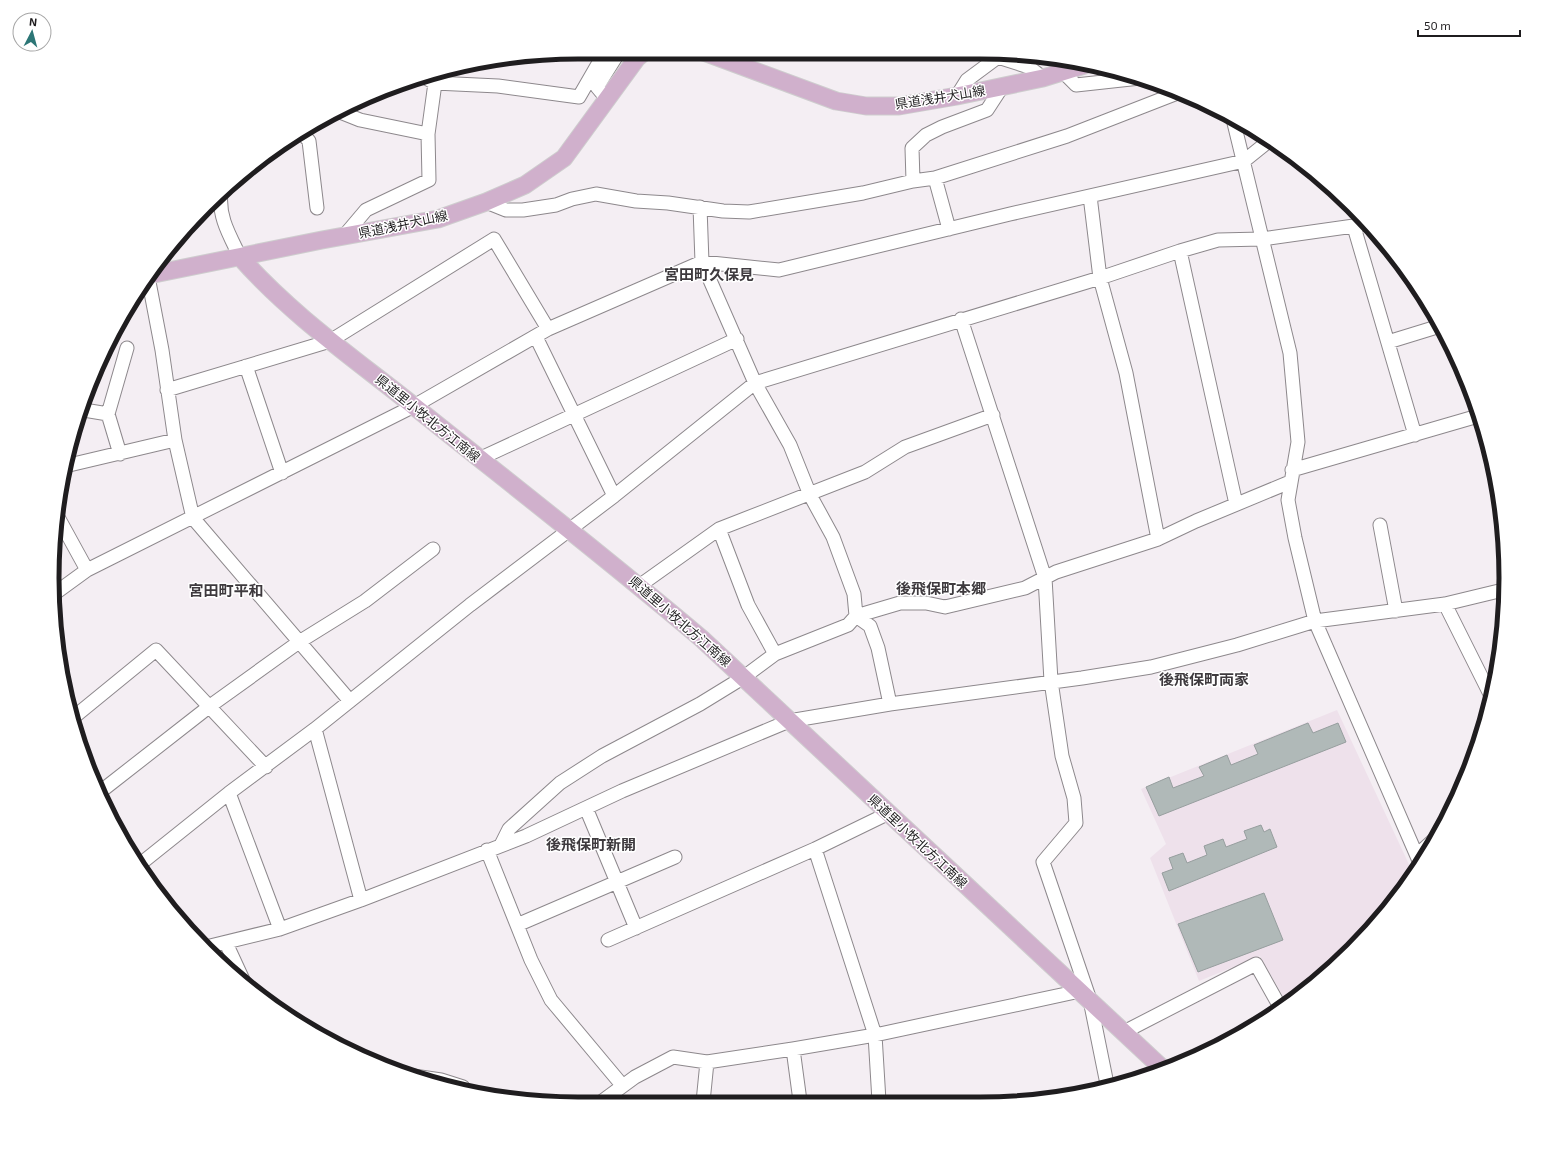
<svg xmlns="http://www.w3.org/2000/svg" width="1558" height="1156" font-family="'Exo 2','Noto Sans JP',sans-serif">
<style>
.built{fill:#eee1eb}
.building{fill:#b0b9b8;stroke:#969e9e}
.lines{fill:none;stroke-linecap:round;stroke-linejoin:round}
.minor-casing{stroke:#8d888c;stroke-width:15}
.major-casing{stroke:#cecdce;stroke-width:19}
.minor{stroke:#fff;stroke-width:13}
.major{stroke:#d0b0cc;stroke-width:17}
.labels{text-anchor:middle;stroke-width:3;stroke-linejoin:round;paint-order:stroke}
.street-label{font-size:13px;fill:#1f1d1f;stroke:#fff}
.quarter-label{font-size:15px;font-weight:bold;fill:#3e3a3e;stroke:#fff}
.rim{fill:none;stroke:#1f1d1f;stroke-width:5}
</style>
<rect width="100%" height="100%" fill="#f4eef3"/>
<path class="built" d="M1337 710 1413 873 1375 925 1300 995 1287 1003 1260 956 1199 981 1150 858 1166 844 1141 789Z"/>
<path class="building" d="M1308 723 1313 733 1338 723 1346 742 1159 816 1146 787 1169 777 1173 788 1204 776 1199 767 1227 755 1231 765 1258 754 1254 745Z
M1261 825 1264 832 1270 829 1277 847 1169 891 1162 873 1173 869 1169 858 1183 853 1187 863 1207 855 1204 846 1223 839 1226 847 1247 839 1244 831Z
M1264 893 1283 940 1198 972 1178 924Z"/>
<g class="lines">
<g class="minor-casing">
<path id="minor" d="M998 57 1029 67 1043 78
M1063 72 1076 85 1140 78
M424 77 435 83 498 86 579 97 605 52
M957 96 967 80 998 57
M607 99 597 87 619 52
M340 112 360 120 428 134
M1233 119 1290 353 1298 442 1288 500 1295 538 1315 621 1420 863
M301 132 309 141 317 208
M935 178 949 229
M913 181 912 148 926 135 942 127 987 110 1002 87
M221 193C218 217 230 236 240 257
M1090 196 1100 278 1126 373 1158 539
M486 202 506 210H523L556 205 572 199 596 194 636 201 668 203 723 211 749 212 863 193 913 181 935 178 1067 136 1180 92
M700 207 702 262 755 383 790 445 810 495 833 537 854 594 856 616 870 626 878 648 890 704
M1354 227 1415 435
M344 236 366 210 429 180 428 134 435 83
M1180 251 1236 504
M149 282 162 350 175 440 193 518 350 701
M961 319 1045 578 1051 681 1062 756 1074 798 1076 823 1043 862 1090 1000 1107 1084
M536 337 614 496
M1388 342 1440 326
M246 366 282 473
M167 390 330 341 494 239 548 329
M84 410 108 414 120 454
M108 414 127 348
M479 459 737 339
M65 466 175 440
M1292 470 1478 416
M59 519 87 570
M1380 525 1396 611
M639 586 719 529
M54 594 87 570 414 406 548 329 702 262 779 270 1010 214 1244 161 1270 140
M1445 604 1490 694
M775 654 748 605 719 529 865 472 905 447 993 415
M74 717 156 650 266 767
M315 729 361 900
M100 792 210 706 299 642 365 601 433 549
M229 793 280 929
M586 808 636 928
M501 845 509 829 560 783 602 756 700 704 744 677 775 654 848 625 856 616 900 603H926L945 607 1025 588 1056 572 1158 539 1196 521 1290 482
M815 849 875 1035 879 1101
M487 850 531 960 551 1000 622 1085
M1417 855 1438 836
M139 865 229 793 315 729 470 605 614 496 755 383 1100 278 1180 251 1218 240 1262 239 1368 224
M517 925 675 857
M608 940 815 849 889 813
M226 943 244 982
M206 947 280 929 361 900 526 836 622 791 789 721 890 704 1082 678 1151 667 1237 645 1315 621 1445 604 1503 590
M1124 1032 1256 964 1280 1007
M793 1049 800 1101
M407 1075 441 1080 463 1087
M601 1102 635 1077 673 1057 707 1062 793 1049 875 1035 1080 991
M703 1102 707 1062"/>
</g>
<g class="major-casing">
<path id="major" d="M704 52 836 101 866 106H899L957 96 1043 78 1085 65
M240 257C291 315 355 359 415 407 511 484 608 559 702 639L1163 1069
M154 274 322 240 438 219 486 202 525 185 564 158 637 58 644 52"/>
</g>
<use href="#minor" class="minor"/>
<use href="#major" class="major"/>
</g>
<g class="labels">
<g class="street-label">
<text transform="translate(940 97) rotate(-9)" y="5">県道浅井犬山線</text>
<text transform="translate(403 224) rotate(-12)" y="5">県道浅井犬山線</text>
<text transform="translate(428 418) rotate(39)" y="5">県道里小牧北方江南線</text>
<text transform="translate(680 621) rotate(41)" y="5">県道里小牧北方江南線</text>
<text transform="translate(918 841) rotate(43)" y="5">県道里小牧北方江南線</text>
</g>
<g class="quarter-label">
<text x="709" y="280">宮田町久保見</text>
<text x="941" y="594">後飛保町本郷</text>
<text x="226" y="596">宮田町平和</text>
<text x="1204" y="685">後飛保町両家</text>
<text x="591" y="850">後飛保町新開</text>
</g>
</g>
<path d="M0 0H1558V1156H0ZM578 59H980A519 519 0 0 1 1499 578V578A519 519 0 0 1 980 1097H578A519 519 0 0 1 59 578V578A519 519 0 0 1 578 59Z" fill="#fff" fill-rule="evenodd"/>
<path class="rim" d="M578 59H980A519 519 0 0 1 1499 578V578A519 519 0 0 1 980 1097H578A519 519 0 0 1 59 578V578A519 519 0 0 1 578 59Z"/>
<g transform="translate(32 32) rotate(6)"><circle r="19" fill="#ffffff" stroke="#a5a5a5"/>
<path d="M0-3L7 15L0 10L-7 15Z" fill="#2c7676"/>
<text y="-6" font-size="11" font-weight="bold" text-anchor="middle" fill="#1f1d1f">N</text>
</g>
<path d="M1418 30v6h102v-6" fill="none" stroke="#1f1d1f" stroke-width="2"/>
<text x="1424" y="30" font-size="12" fill="#1f1d1f" stroke="#ffffff" stroke-width="3" paint-order="stroke">50 m</text>
</svg>
